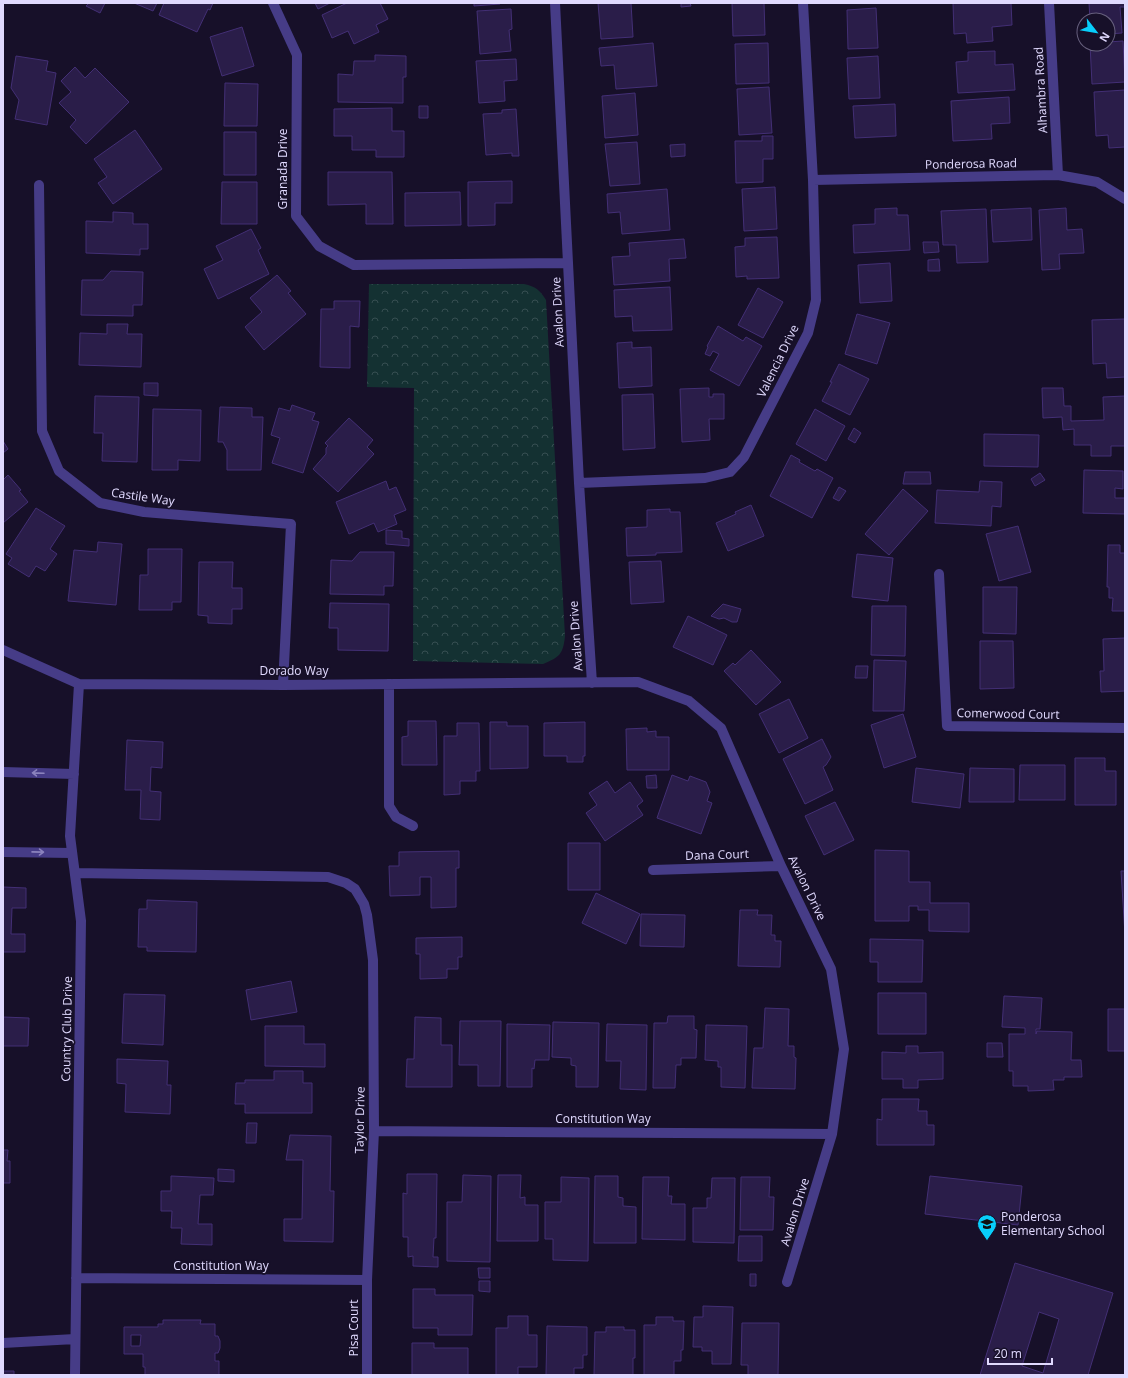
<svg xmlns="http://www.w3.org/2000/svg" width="1128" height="1378" font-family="'Open Sans',sans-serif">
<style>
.park{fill:url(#park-crowns)}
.building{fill:#2a1d49;stroke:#432f75;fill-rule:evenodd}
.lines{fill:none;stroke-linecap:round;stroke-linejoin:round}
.minor{stroke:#463c87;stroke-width:10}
.oneway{stroke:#8b83bd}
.labels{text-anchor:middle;stroke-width:3.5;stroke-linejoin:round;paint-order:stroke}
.street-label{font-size:12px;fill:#e0d9fe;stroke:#171029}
.poi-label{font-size:12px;fill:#e0d9fe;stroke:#171029;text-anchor:start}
</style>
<defs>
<pattern id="park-crowns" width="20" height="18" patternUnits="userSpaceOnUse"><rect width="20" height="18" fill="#143132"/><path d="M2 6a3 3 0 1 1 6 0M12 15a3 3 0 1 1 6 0" fill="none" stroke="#364e51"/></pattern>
</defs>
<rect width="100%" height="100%" fill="#171029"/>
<path class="park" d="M369 284H524C536 287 539 289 546 300L565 636C563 654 560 657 543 664L413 661 414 388 367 387Z"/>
<path class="building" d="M89 3H105L100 13 86 6Z
M134 3H157L153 11Z
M164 3H213L210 10 208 9 197 32 159 15Z
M315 3H330L318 9Z
M347 3H380L388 19 376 25 379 32 354 44 348 31 332 38 322 15Z
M474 3H500V4L474 6Z
M598 3H631L633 37 601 39Z
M681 3H690L691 6 681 7Z
M732 3H764L765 35 733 36Z
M953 3H1011L1012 25 992 27 993 41 967 43 966 33 954 34Z
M1089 3H1125V7H1120L1122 33 1108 34V20H1090Z
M876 8 878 48 848 49 847 10Z
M511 9 512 29 509 30 511 51 480 54 477 11Z
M242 27 254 66 222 76 210 37Z
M1123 41 1125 82 1092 84 1090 44H1108V42Z
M653 43 657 86 616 89 614 65 601 66 599 48Z
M768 43 769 83 736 84 735 44Z
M995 51V65L1013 64 1015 90 958 93 956 62 968 61V52Z
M375 55 406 56V77H403V103L338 102V74L353 75 354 61H375Z
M16 56 48 61 46 71 56 73 47 125 15 119 19 100 11 88Z
M878 56 880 98 849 99 847 58Z
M516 59 517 80 504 81 505 101 479 103 476 61Z
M75 67 85 78 95 68 129 102 86 144 70 127 76 120 59 103 71 92 61 81Z
M225 83 258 84 257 126H224Z
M769 87 772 133 739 135 737 89Z
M1125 90V147L1109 148 1108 135 1096 136 1094 92Z
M635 93 638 135 605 138 602 96Z
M1009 97 1010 123 991 124 992 139 953 141 951 101Z
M895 104 896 136 855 138 853 106Z
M419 106H428V118H419Z
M392 108V131H404V157H376V150H352V136H334V109Z
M516 109 519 156H512V153L486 155 483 114 502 113V110Z
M135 130 162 169 113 204 98 183 107 177 94 159Z
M224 132H256V175H224Z
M762 136H773V159H763V182L736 183 735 141H762Z
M637 142 640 184 610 186 605 144Z
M685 144V156L671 157 670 145Z
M328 172H392L393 224H366V204L328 205Z
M512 181V203H495V225L468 226V182Z
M222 182H257V224H221Z
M775 187 777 229 744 231 742 189Z
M667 189 670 230 622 234 620 212 608 213 607 194Z
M460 192 461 225 405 226V193Z
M897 208V215H908L910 250 854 253 853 225 875 224V209Z
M1031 208 1032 240 993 242 991 210Z
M1066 208 1067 230 1082 229 1084 253 1059 254 1060 269 1042 270 1039 210Z
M986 209 988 262 957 263 956 245H943L941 211Z
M113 212 133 213V224H148V249H140V255L86 253V221L113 222Z
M251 229 261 248 258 250 269 274 218 299 204 269 223 260 216 246Z
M777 237 779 278 747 279V276L736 277 735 247 745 246V238Z
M684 239 686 258 669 259 670 281 614 285 612 257 630 256 629 243Z
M923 242H938L939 252 924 253Z
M939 259 940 271H928V260Z
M890 263 892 301 860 303 858 265Z
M111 271 143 272 142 305H133V316L81 315 82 280H103Z
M277 275 291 291 288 293 306 314 264 350 245 327 262 312 250 298Z
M670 287 672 330 633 331 632 316 615 317 614 290Z
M758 288 783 302 763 338 738 325Z
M334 301H360L359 327 350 326V368L320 367 321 309H334Z
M857 314 890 323 877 364 845 354Z
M1125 319V377L1107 378 1106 363 1093 364 1092 320Z
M107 324H128L127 334H142L141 367 79 365 80 333 107 334Z
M718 326 743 341 746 337 762 346 739 386 710 370 719 354 713 351 710 356 705 354 708 347 707 346Z
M632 342V348L651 347 652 386 619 388 617 343Z
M839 364 869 379 850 415 822 401 832 382H830Z
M144 383H158V396L144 395Z
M709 388V397H713V394H724V419H709L710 440 682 442 680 389Z
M1042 388H1063L1064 406H1071V421L1104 420 1103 397 1125 396V446H1111V456H1091V445H1074V429L1063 430 1062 417 1043 418Z
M653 394 655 448 623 450 622 395Z
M95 396 139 397 137 462 102 461 103 433H94Z
M292 405 315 413 312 420 319 422 303 473 272 463 280 438 271 435 279 408 290 411Z
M220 407 252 408V417H263L261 470H227V450L223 442H218Z
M153 409 201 410 200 461 178 460V470H152Z
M815 409 845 426 826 461 796 444Z
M349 418 373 440 367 447 374 454 338 492 313 469 326 454V448L328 446 325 443Z
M854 428 861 433 855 443 848 439Z
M984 434 1039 435 1038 467 984 466Z
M3 441 8 449 3 453Z
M791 455 800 460 799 462 815 471 817 469 833 478 812 518 770 496Z
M1084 470 1123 471V489L1115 488V498H1125V514L1083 513Z
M905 472H930L931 484H903Z
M1040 473 1045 480 1035 486 1031 479Z
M8 475 21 490 19 491 28 502 3 523V480Z
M386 481 389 490 396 487 406 510 394 515 397 524 378 532 374 523 349 534 336 502Z
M980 481 1002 482 1001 507 992 506 991 526 935 523 937 490 979 492Z
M839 487 846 491 839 501 833 498Z
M903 489 928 511 889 555 865 534Z
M751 505 764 536 728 551 716 523 736 514 735 512Z
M36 508 65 526 50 549 57 554 45 571 36 566 29 577 8 564 12 558 6 554Z
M670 509V512H680L682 552 656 553V555L627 556 626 528 647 527V510Z
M1018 526 1031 572 999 581 986 534Z
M386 530 402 531V538L409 539V546L386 544Z
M98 542 122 544 116 605 68 601 74 550 97 552Z
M1108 545H1120V553H1125V611H1112L1113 598H1109V587H1107Z
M148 549H182L181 602H172V610H139L140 575H148Z
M360 552H394L393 586H384V595L330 594 331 560 352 561Z
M857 554 893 558 888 601 852 597Z
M661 561 664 602 631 604 629 562Z
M199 562H233L232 588H242V609H232V624L208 623V616L198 615Z
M983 587H1017L1016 634 983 633Z
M330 603 389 604 388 651 338 650V628H329Z
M723 604 741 609 737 622H732L724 618 719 619 711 616Z
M872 606H906L905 656 871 655Z
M688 616 727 635 713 665 673 647Z
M1125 638V691L1101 692 1100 671H1104L1103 639Z
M980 641H1013L1014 688 980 689Z
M751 650 781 682 756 705 724 671 733 663 735 665Z
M874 660 906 661 904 711H873Z
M856 666H868L867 678H855Z
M789 699 808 738 779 753 759 714Z
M903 714 916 757 884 768 871 725Z
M408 721H436L437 765H402V737L408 736Z
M490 722H507V726H528V768L490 769Z
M585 722V756H583V762H567V756H544V723Z
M457 723H479L480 771H476V781H460V794L444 795V736H457Z
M647 728V732L656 731V737H669V770H627L626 729Z
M822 739 831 757 826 765 823 767 833 790 805 804 783 759Z
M127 740 163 742 162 768 151 767 150 791 161 792 160 820 140 819 141 790H125Z
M1075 758H1105V771H1116V805H1075Z
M1020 765H1065V800H1019Z
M916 768 964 774 960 808 912 802Z
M970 768 1014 769V802H969Z
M656 775 657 788H647L646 776Z
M672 775 688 781 690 776 706 782 710 792 707 801 712 803 701 834 657 818Z
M607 781 615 793 630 782 643 801 637 806 643 815 605 841 586 813 597 805 589 793Z
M835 802 854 840 824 855 805 816Z
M568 843H600V890H568Z
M875 850 909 851V882H930V903H969V932L929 931V910H918V906H909V921H875Z
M459 851V868H456V907L431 908V877H420V895L390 896 389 866H399V852Z
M1121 871H1125V935Z
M3 887 26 888V908H12L11 934H25V952H3Z
M596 893 640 914 626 944 582 923Z
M147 900 197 902 196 952 147 951V947H138L139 909H147Z
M740 910H758L757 915H772L771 935H775V941H781L780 967 738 966Z
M641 914 685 915 684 947 640 946Z
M462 937V957H458V969H447V978L420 979V954H416V938Z
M870 939 923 940 922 982H878V962H870Z
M291 981 297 1012 251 1020 246 990Z
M878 993H926V1034H878Z
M124 994 165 995 163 1045 122 1043Z
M1004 996 1042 998 1040 1029H1036V1034L1037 1031 1072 1032 1071 1060H1081L1082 1077H1064V1080H1053L1054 1090 1028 1091V1086H1013V1071H1009V1034H1025V1028L1002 1027Z
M765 1008 789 1009 788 1046H794V1057L796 1058 795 1089 752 1088 754 1048H763Z
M1108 1009H1125V1051H1108Z
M668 1016H694V1029L697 1030 696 1058H681V1065H676L675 1088H653L654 1023H667Z
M3 1017 29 1018 28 1046H3Z
M415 1017 441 1018V1045H452V1087H406L407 1059H414Z
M460 1021H501L500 1086H478V1065H459Z
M553 1022 599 1023 598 1087H576V1066L571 1065V1058L552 1057Z
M507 1024 550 1025 549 1060H535L534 1069 532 1068V1087H507Z
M607 1024 647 1025 646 1090 620 1089 621 1061H606Z
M706 1025 747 1026 745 1088 721 1087V1067H718V1061L705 1060Z
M265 1026H304V1044H325V1067L265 1066Z
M987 1043H1002L1003 1057H987Z
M906 1046H918V1053L943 1052V1079L918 1080V1088H903V1079H882V1052L906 1053Z
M117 1059 168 1061 167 1085H171L170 1114 125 1112 126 1084 117 1083Z
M274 1071H303V1083H312V1113H245V1104H235L236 1083H245V1080H274Z
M882 1099H919L918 1111H927V1125H934V1145H877V1119L882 1120Z
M247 1123H257L256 1143H246Z
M290 1135 331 1136 330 1191H334L333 1242 284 1241V1219H302L303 1160H286Z
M3 1150H8L7 1161H10V1183H3Z
M218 1169 234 1170V1182L218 1181Z
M407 1174H437L436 1238H434L433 1257H438V1267L413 1266V1256L408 1257V1237H403V1193L407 1194Z
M463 1175 491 1176 490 1262 447 1261V1202H462Z
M498 1175H521L520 1198 525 1197V1205H538V1241H497Z
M171 1176 214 1178 213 1195H200L198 1224H212V1245L181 1244 182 1228H171L172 1211H161V1191H171Z
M595 1176H618V1197L623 1198V1206L636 1207V1243H594Z
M930 1176 1022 1186 1018 1225 925 1214Z
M561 1177 589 1178 588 1261 553 1260V1239H545V1202H561Z
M643 1177H669L668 1196H672L671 1204H685V1240L642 1239Z
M741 1177H770L769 1197H774L773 1230H740Z
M712 1178H735L734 1243 693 1242V1208H707V1198H711Z
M739 1236H762V1261H738Z
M1015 1263 1113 1293 1088 1375H980ZM1039 1312 1059 1319 1043 1373 1022 1366Z
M478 1268H490V1278H479Z
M750 1274H756V1286H750Z
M479 1281H490V1292L479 1291Z
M413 1289H435V1295H473L472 1335H438V1328H413Z
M703 1306 733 1307 731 1364H712V1351H702V1347H693L694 1317H703Z
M508 1316H528V1335H537V1367H518V1375H496V1328H508Z
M656 1317H673V1321H684L683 1350H681V1361H674V1375H644V1325H656Z
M163 1320H201L200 1324H215V1336H218L220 1341V1348L218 1353H215V1361H219V1375H145V1367H143V1354H124V1327H158V1324H163ZM131 1335H141L140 1346H131Z
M742 1323H779L778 1375H748V1365H741Z
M547 1326 587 1327V1355H583V1368H574V1375H546Z
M606 1327H624V1330H635V1358H633V1375H594L595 1332H606Z
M412 1343H434V1348H468V1375H412Z
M3 1371H14V1375H3Z"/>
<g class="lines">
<path class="minor" d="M273 3 297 55 296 216 319 246 354 265 568 263
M555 3 579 483 592 683
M1049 3 1058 175
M813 180 1058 175 1097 182 1125 199
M39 185 42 431 59 471 100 503 144 512 291 524 283 685
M579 483 705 478 730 472 744 457 808 333 816 300 813 180 803 3
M939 574 947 726 1125 728
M3 650 79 684 283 685 638 682 689 701 721 728 781 866 831 969 844 1049 832 1134 787 1282
M389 684V806L396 817 413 826
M3 772 74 774
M3 852 72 853
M653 870 781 866
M75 873 328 877 346 883 355 889 364 904 367 915 373 960 374 1131 367 1280V1375
M374 1131 832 1134
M76 1278 367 1280
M3 1343 75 1339
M75 1375 81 921 70 836 79 684"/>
</g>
<defs><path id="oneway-shaft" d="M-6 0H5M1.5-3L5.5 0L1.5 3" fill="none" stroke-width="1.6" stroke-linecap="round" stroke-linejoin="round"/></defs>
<g class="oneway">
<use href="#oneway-shaft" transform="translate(38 773) rotate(-178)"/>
<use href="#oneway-shaft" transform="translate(38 852) rotate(1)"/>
</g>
<defs>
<g id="school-pin" transform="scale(1)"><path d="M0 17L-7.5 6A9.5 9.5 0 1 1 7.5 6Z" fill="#08cefb" stroke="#171029"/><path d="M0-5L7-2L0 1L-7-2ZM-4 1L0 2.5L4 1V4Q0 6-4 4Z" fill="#111"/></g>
</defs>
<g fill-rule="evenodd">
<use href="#school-pin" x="987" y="1224"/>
</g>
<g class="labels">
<g class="street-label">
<text transform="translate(1041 90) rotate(-93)" y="4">Alhambra Road</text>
<text transform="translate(971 164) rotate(-1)" y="4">Ponderosa Road</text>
<text transform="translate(283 169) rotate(-90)" y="4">Granada Drive</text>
<text transform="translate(558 312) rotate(-93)" y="4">Avalon Drive</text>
<text transform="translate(778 361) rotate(-64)" y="4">Valencia Drive</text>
<text transform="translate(143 497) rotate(8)" y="4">Castile Way</text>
<text transform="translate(576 636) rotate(-94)" y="4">Avalon Drive</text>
<text x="294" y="675">Dorado Way</text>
<text transform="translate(1008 714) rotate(1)" y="4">Comerwood Court</text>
<text transform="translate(717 855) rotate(-2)" y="4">Dana Court</text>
<text transform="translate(807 888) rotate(64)" y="4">Avalon Drive</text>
<text transform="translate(67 1029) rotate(-89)" y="4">Country Club Drive</text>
<text x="603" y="1123">Constitution Way</text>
<text transform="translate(360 1120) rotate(-89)" y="4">Taylor Drive</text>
<text transform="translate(795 1212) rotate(-73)" y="4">Avalon Drive</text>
<text x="221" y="1270">Constitution Way</text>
<text transform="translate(354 1328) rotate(-90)" y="4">Pisa Court</text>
</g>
<g class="poi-label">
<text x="1001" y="1221">Ponderosa<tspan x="1001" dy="14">Elementary School</tspan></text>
</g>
</g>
<rect width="1128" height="1378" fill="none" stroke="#e0d9fe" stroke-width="8"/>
<g transform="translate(1096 32) rotate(121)"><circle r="19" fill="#171029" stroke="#67607e"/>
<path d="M0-3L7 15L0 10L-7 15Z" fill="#08cefb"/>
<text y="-6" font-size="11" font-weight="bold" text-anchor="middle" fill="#e0d9fe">N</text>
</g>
<path d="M988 1358v6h64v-6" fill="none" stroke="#e0d9fe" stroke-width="2"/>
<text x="994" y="1358" font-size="12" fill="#e0d9fe" stroke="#171029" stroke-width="3" paint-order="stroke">20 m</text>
</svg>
